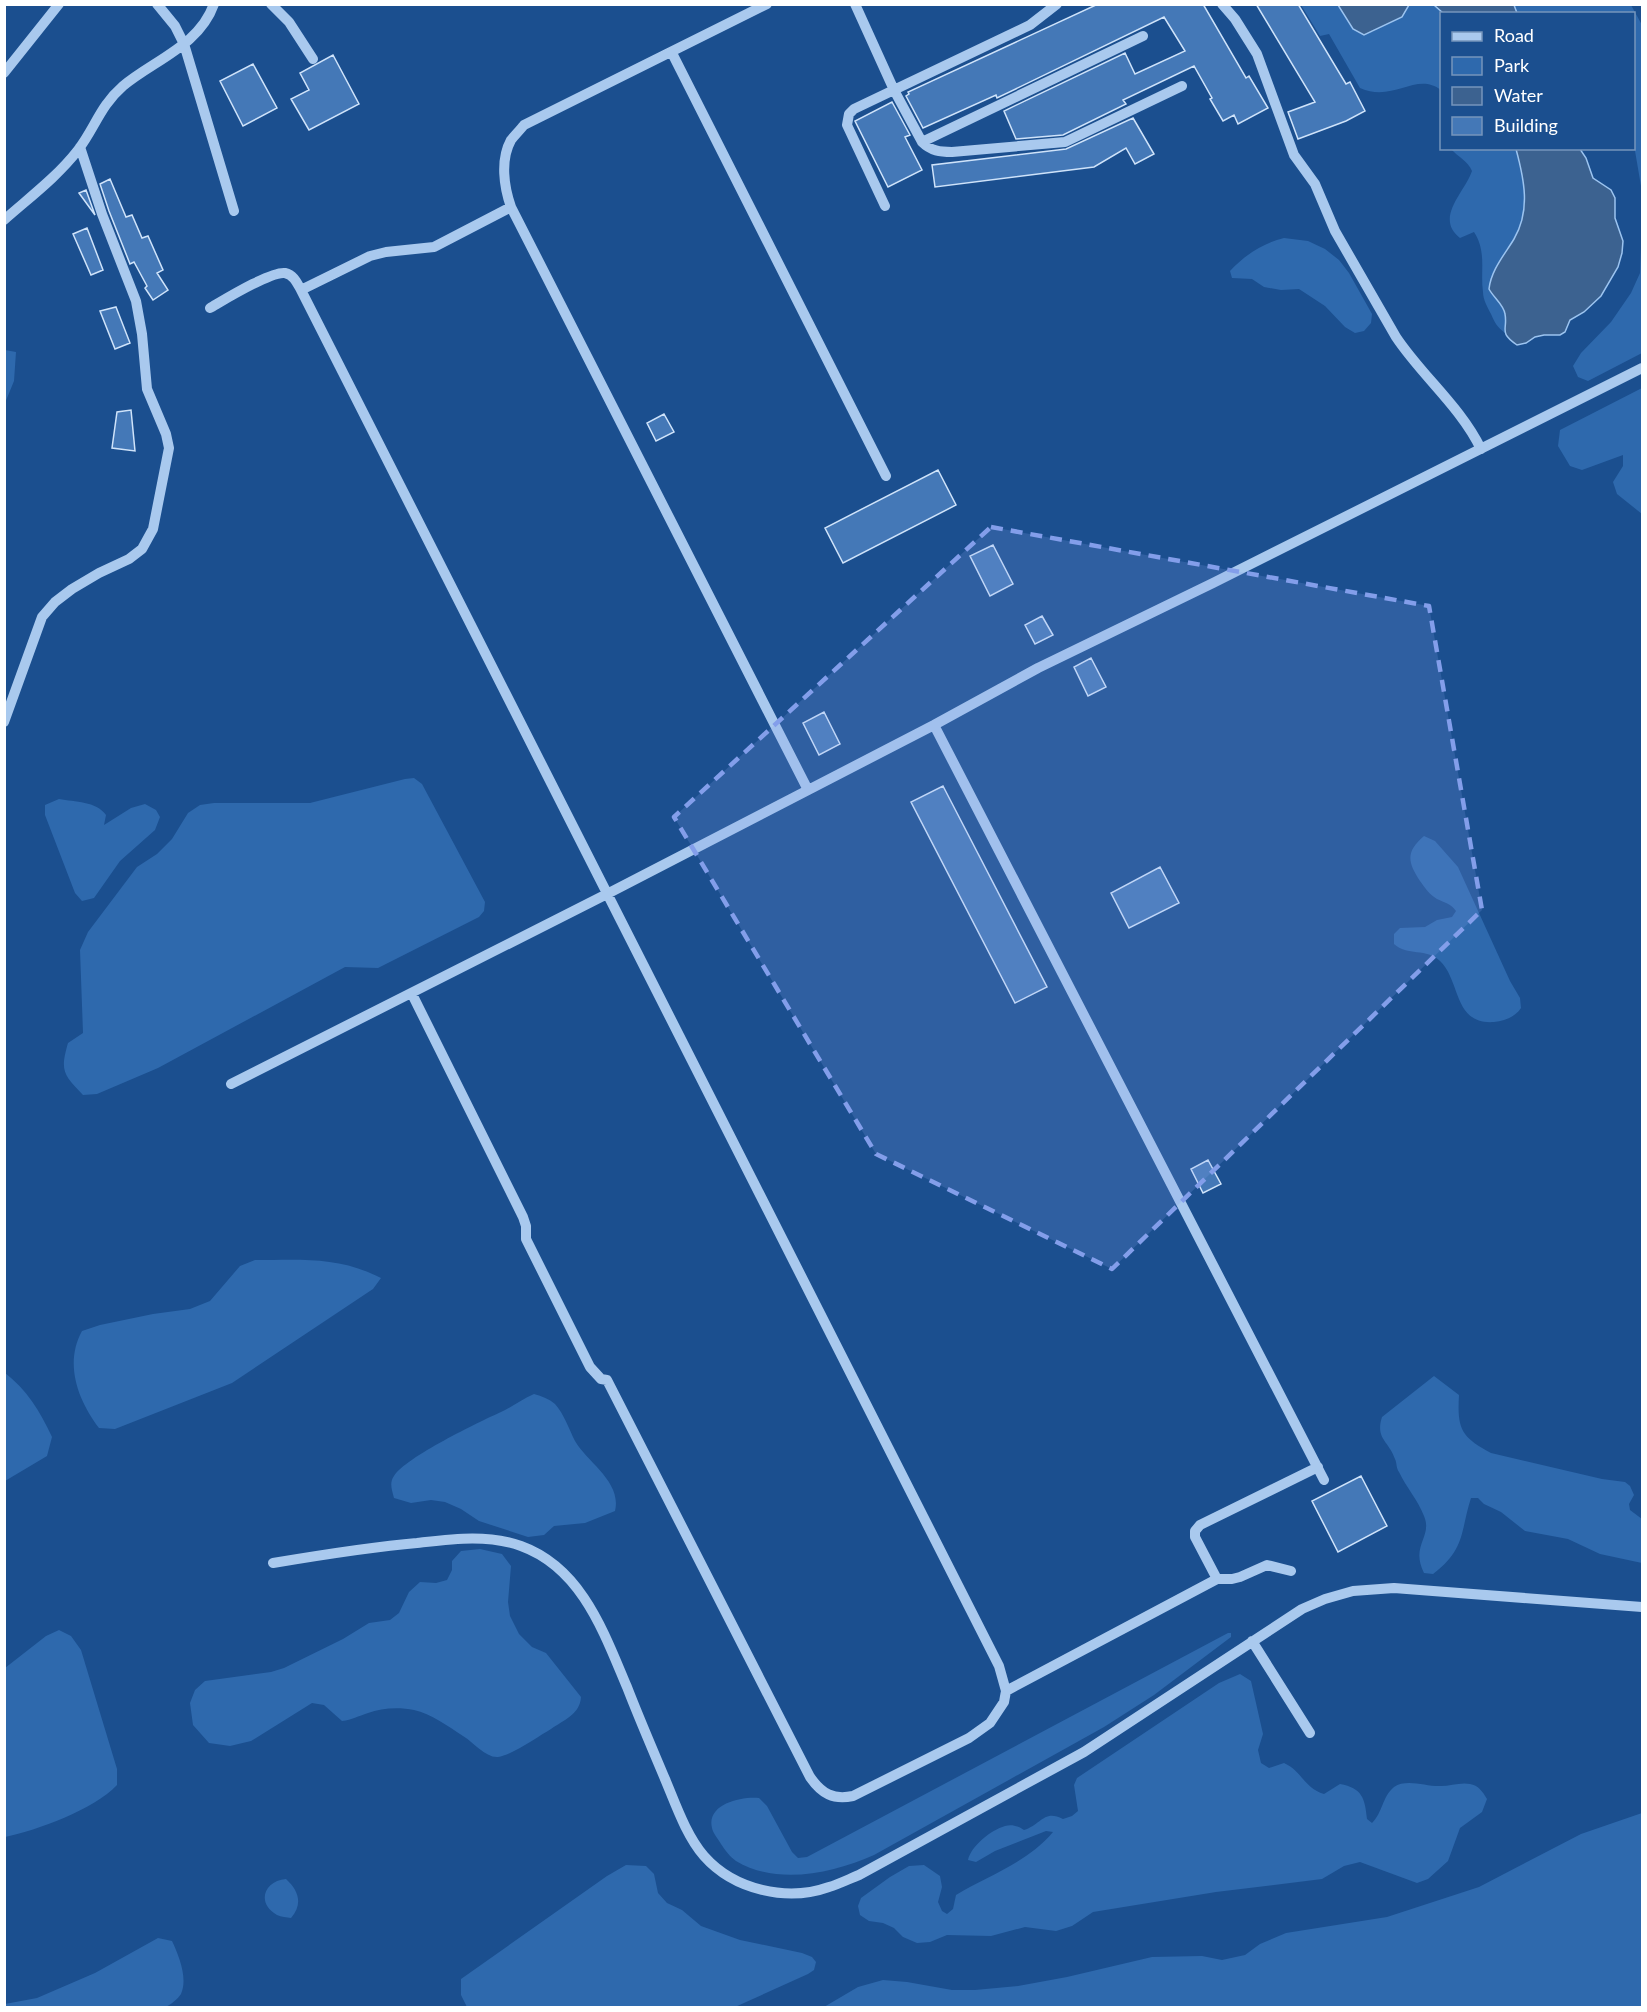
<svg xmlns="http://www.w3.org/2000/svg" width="1647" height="2012" font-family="Lato,sans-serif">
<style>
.green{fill:#2e69ad}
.water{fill:#3c6290;stroke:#9cc4f0;stroke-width:1.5}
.building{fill:#4478b7;stroke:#cfe3fa;stroke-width:1.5}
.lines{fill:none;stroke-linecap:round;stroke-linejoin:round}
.minor{stroke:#a9c9ee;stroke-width:10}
.marked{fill:#839eea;fill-opacity:0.2;stroke:#839eea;stroke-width:4.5;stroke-dasharray:12 8;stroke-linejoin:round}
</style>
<rect width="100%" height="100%" fill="#1b4f8f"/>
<path class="green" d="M1301 5H1338L1353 29 1372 32 1401 17 1409 5H1434L1443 13 1441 90C1416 71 1394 103 1360 88L1329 34 1320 36Z
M1514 5H1631L1642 25V212L1641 186 1634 145V14L1517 13Z
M1451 149H1516L1525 194 1522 224 1490 282 1505 314V333C1497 327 1495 323 1491 314 1488 308 1483 300 1483 292 1480 271 1487 252 1474 232L1460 238C1434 218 1465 192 1472 171 1468 161 1458 157 1451 149Z
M1642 222V353L1588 381 1578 377 1573 366 1581 353 1611 322 1631 293 1640 273Z
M1284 238 1308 241 1325 249 1339 260 1349 273 1372 314 1371 323 1364 331 1355 333 1345 327 1325 306 1299 289 1281 290 1264 287 1252 279 1232 278 1230 271C1245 255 1263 243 1284 238Z
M5 350 16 352 14 381 5 403Z
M1642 388V514L1617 494 1613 482 1623 466V455L1582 470 1570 466 1558 446 1560 430Z
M414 778 422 784 485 902 484 911 479 917 378 968 345 967 158 1068 97 1094 83 1095C63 1074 60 1071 68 1043L83 1033 80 950 88 932 137 867 157 854 172 839 188 813 200 805 214 803H310L405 779Z
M59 799C75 802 96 801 106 815L104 825 131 808 145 804 156 810 160 817 155 830 120 861 94 898 82 901 75 893 45 815V805Z
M1424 836 1435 841 1458 867 1510 981 1520 998 1521 1008C1515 1017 1505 1021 1494 1022 1453 1025 1461 981 1440 961 1427 948 1407 956 1394 944V934L1400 928 1425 927 1437 920 1452 917 1456 911C1450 903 1445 903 1437 899 1430 895 1425 888 1420 881 1408 863 1405 852 1424 836Z
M255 1260C302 1260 338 1256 381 1278L373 1289 232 1383 115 1429 99 1428C78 1400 64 1364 82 1331L100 1325 153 1314 190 1309 210 1301 240 1266Z
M4 1372C27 1390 40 1411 52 1437L47 1456 5 1481Z
M1434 1376 1459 1395C1457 1429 1461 1437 1491 1453L1602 1479 1625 1482 1630 1486 1634 1495 1629 1504 1630 1510 1642 1519V1563L1600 1554 1568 1539 1525 1531 1501 1512 1484 1504 1478 1498H1471C1460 1532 1466 1549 1433 1574L1424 1573C1410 1545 1433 1537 1424 1516 1418 1500 1406 1487 1399 1472 1396 1468 1397 1463 1395 1459 1389 1441 1375 1439 1382 1417Z
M534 1394C542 1396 549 1399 555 1404 564 1414 569 1429 575 1441 588 1463 622 1482 615 1511L585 1523 554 1526 544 1535 528 1537 479 1521 461 1509 445 1502 431 1500 411 1503 394 1498C392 1490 389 1483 394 1476 406 1457 479 1422 501 1412 512 1407 522 1399 534 1394Z
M480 1549 502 1554 511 1566 508 1602 510 1616 519 1634 532 1647 546 1653 581 1697C580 1714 564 1720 551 1729 539 1736 512 1755 498 1757 486 1758 473 1742 463 1736 448 1726 431 1714 414 1710 399 1707 381 1708 368 1713 358 1716 352 1720 342 1721L324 1705 312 1703 251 1741 230 1746 209 1743 193 1725 190 1703 195 1690 205 1681 271 1672 284 1668 343 1639 369 1623 390 1620 399 1613 409 1592 420 1582 436 1583 447 1580 452 1570V1561L461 1551Z
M59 1630 71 1636 81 1650 117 1769V1785C93 1810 38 1830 5 1837V1668L46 1636Z
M1228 1633H1231V1637L1154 1695 1104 1727 874 1855C833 1873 778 1886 736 1861 730 1857 725 1850 721 1844 718 1839 713 1833 712 1828 706 1804 742 1796 759 1798L767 1806 792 1852 798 1858 807 1857Z
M1240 1674 1251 1681 1263 1734 1258 1750 1261 1763 1269 1768 1284 1763C1302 1771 1304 1788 1324 1794L1340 1784C1362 1788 1365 1798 1367 1819L1372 1823C1383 1812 1382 1797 1394 1787 1407 1778 1427 1787 1441 1786 1450 1786 1461 1782 1470 1784 1478 1785 1483 1792 1487 1799L1482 1812 1460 1828 1448 1861 1428 1879 1417 1883 1360 1862 1344 1866 1322 1879 1216 1892 1093 1912 1072 1926 1056 1931 1025 1927 991 1936 947 1935 930 1942 917 1943 903 1937 894 1928 883 1923 869 1921 860 1915 858 1906 861 1898 890 1877 909 1866 924 1865 940 1876 942 1887 938 1902 942 1911 947 1914 953 1909 956 1895C989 1875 1027 1863 1053 1832L1046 1831 995 1851 976 1862 968 1860C971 1846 991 1830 1005 1826 1012 1824 1018 1826 1024 1830 1042 1824 1044 1809 1063 1819L1072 1816 1078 1811 1074 1785 1077 1778 1219 1683Z
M1642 1813V2007H824L858 1987 883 1980 907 1982 952 1990H975L1018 1986 1067 1977 1152 1957 1202 1956 1222 1960 1245 1955 1260 1944 1286 1933 1387 1917 1479 1887 1581 1834Z
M626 1865 646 1866 654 1874 658 1893 667 1903 682 1910 701 1926 740 1940 802 1953 812 1957 816 1962 814 1970 808 1974 735 2007H467L461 1995V1979L607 1876Z
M286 1879C299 1891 303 1904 291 1918 287 1917 281 1917 277 1915 256 1903 264 1881 286 1879Z
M158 1938 172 1941C179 1956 188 1978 181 1994 178 1999 171 2004 166 2007H5V2004L37 1998 95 1973Z"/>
<path class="water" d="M1338 5H1409L1402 17 1364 35 1353 29Z
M1434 5H1514L1517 13H1443Z
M1516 149H1580L1586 158 1593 178 1611 190 1615 198V218L1623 241 1622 253 1618 267 1601 296 1584 312 1570 320 1565 332 1560 335H1544L1535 337 1526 343 1517 345C1498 332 1508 330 1505 314 1504 305 1493 297 1489 289 1491 270 1505 254 1514 239 1531 210 1524 179 1516 149Z"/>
<path class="building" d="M1098 4H1203L1246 78 1249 76 1268 108 1238 124 1234 115 1223 121 1210 99 1212 98 1194 66 1123 100 1126 104 1063 135 1016 139 1004 111 1125 53 1135 74 1185 51 1164 17 997 98 996 95 923 128 906 96 909 94 908 92Z
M1256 4H1298L1346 84 1350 82 1365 111 1346 121 1298 139 1288 112 1315 102Z
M333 55 359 104 309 130 291 99 309 90 300 73Z
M253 64 277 108 243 126 220 81Z
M892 102 910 135 905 137 922 170 888 187 855 121Z
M1133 118 1154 154 1135 164 1126 148 1094 167 935 187 932 165 1066 149Z
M110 179 126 217 132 215 142 238 148 236 163 270 157 273 168 290 153 300 145 288 147 286 134 262 130 264 109 211 100 184Z
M86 190 95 215 79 193Z
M87 228 103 270 91 275 73 234Z
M116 307 130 343 115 349 100 311Z
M131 410 135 451 112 448 117 412Z
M664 414 674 432 656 441 647 423Z
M938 470 956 505 843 563 825 528Z
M993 545 1013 584 990 596 970 556Z
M1042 616 1053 635 1035 644 1025 625Z
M1091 658 1106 687 1088 696 1074 667Z
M824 712 840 744 819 755 803 723Z
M943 786 1047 987 1015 1003 911 802Z
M1160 867 1179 903 1129 928 1111 893Z
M1208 1160 1221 1184 1203 1193 1191 1169Z
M1361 1476 1387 1526 1338 1552 1312 1501Z"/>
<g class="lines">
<path class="minor" d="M157 4 175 26 184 44 234 211
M271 4 289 22 313 59
M855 4 894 90 922 142C931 151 940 152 952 152L1065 142 1182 86
M1222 4 1235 19 1257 54 1294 155 1315 184 1335 231 1396 337C1422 376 1460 406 1481 449
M672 53 886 476
M4 73 59 4
M922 142 1143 36
M885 206 847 125 849 114 854 109 1030 25 1057 4
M511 207 808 790
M4 220C30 197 57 177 78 150 95 128 100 106 123 86 154 60 199 46 214 4
M301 290 999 1666 1006 1691 1004 1702 990 1723 969 1738 853 1796C833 1800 822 1794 810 1777L607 1380 601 1379 590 1367 526 1239V1226L523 1217 412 994
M210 308C224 300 271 271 285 273 294 275 297 283 301 290L370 256 386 252 434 247 511 207C504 187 500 160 511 140 515 135 520 130 524 125L767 4
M4 722 42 617 55 602 72 589 99 573 129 559 142 549 153 529 169 448 166 434 147 389 142 334 136 301 102 214 80 147
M934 725 1324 1480
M231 1084 607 894 934 725 1038 668 1213 583 1642 368
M273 1563C321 1555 369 1547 417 1543 452 1539 487 1534 521 1546 582 1568 604 1633 627 1687 639 1718 652 1748 665 1779 676 1805 686 1835 704 1856 734 1890 787 1902 829 1887 839 1884 849 1879 859 1875L1084 1752 1302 1609 1325 1599 1353 1591 1394 1588 1642 1607
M1217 1579H1232L1240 1577 1267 1565 1291 1571
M1252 1641 1310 1733
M1006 1691 1217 1579 1195 1537V1531L1200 1525 1318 1467"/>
</g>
<path class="marked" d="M991 527 1429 606 1482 910 1112 1269 876 1154 674 817Z"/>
<rect width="1647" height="2012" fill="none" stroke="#ffffff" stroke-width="12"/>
<rect x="1440" y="12" width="195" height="138" fill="#1b4f8f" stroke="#7695bc" stroke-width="1.5"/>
<rect x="1452" y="32" width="30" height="9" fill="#a9c9ee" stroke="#7695bc" stroke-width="1.5"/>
<text x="1494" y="42" font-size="18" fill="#ffffff">Road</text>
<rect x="1452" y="57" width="30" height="18" fill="#2e69ad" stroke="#7695bc" stroke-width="1.5"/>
<text x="1494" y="72" font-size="18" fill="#ffffff">Park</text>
<rect x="1452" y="87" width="30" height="18" fill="#3c6290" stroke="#7695bc" stroke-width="1.5"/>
<text x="1494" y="102" font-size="18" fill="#ffffff">Water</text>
<rect x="1452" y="117" width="30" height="18" fill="#4478b7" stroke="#7695bc" stroke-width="1.5"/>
<text x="1494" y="132" font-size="18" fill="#ffffff">Building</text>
</svg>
